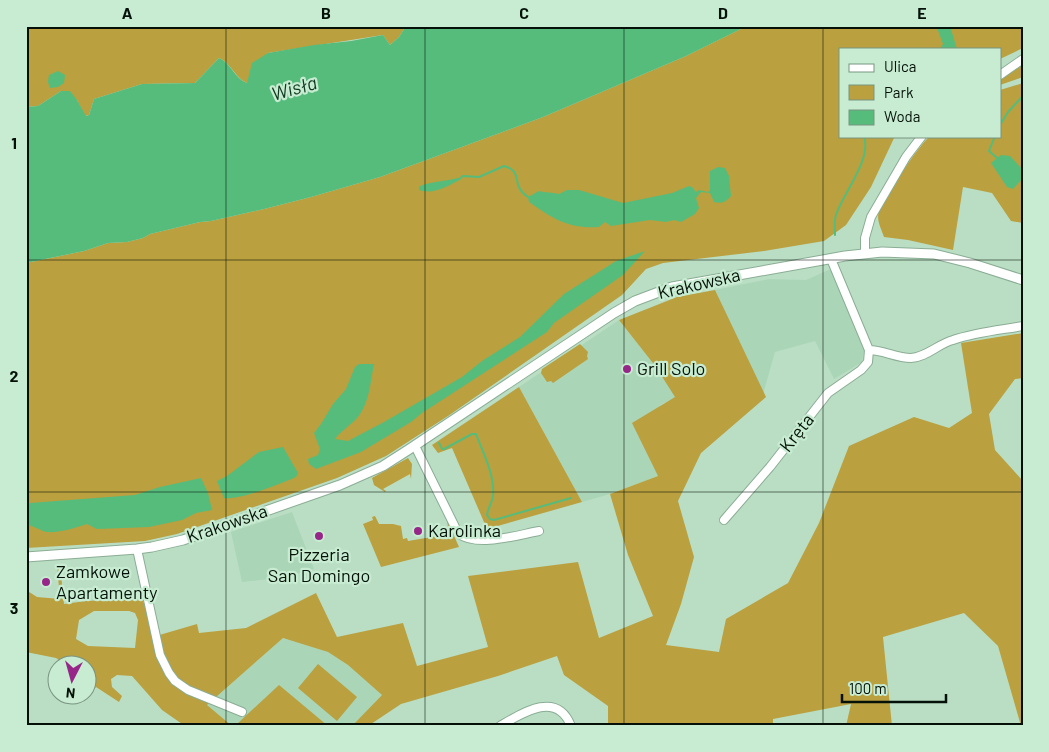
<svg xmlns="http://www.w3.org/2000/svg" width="1049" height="752" font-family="Barlow,sans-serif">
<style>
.built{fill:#aad5b6}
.green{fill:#baa03f;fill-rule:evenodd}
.water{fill:#56bc7c}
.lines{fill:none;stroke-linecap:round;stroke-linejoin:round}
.stream{stroke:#56bc7c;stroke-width:2}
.minor-casing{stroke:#8aad94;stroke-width:10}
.major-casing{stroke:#8aad94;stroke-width:11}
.minor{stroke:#fff;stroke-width:8}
.major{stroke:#fff;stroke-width:9}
.grid{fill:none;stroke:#051108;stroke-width:1;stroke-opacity:0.55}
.poi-dot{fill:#962788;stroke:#c7ecd1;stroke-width:2}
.labels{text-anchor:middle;stroke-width:4.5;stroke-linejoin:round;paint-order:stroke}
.street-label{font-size:18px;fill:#051108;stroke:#c7ecd1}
.poi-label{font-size:18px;fill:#051108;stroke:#c7ecd1;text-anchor:start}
.water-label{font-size:19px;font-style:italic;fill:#0e3920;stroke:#c7ecd1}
.neatline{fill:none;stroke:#051108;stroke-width:2}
.grid-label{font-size:16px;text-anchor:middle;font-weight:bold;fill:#051108}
</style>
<rect width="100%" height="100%" fill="#badec4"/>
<path class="built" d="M831 269 864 350 862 362 834 379 815 341 775 352 763 394 715 290 769 279 806 280Z
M619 320 656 367 676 397 660 405 658 476 610 494 582 502 519 387Z
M292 512 314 569 278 578 242 582 231 532Z
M283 638 328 652 348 665 382 695 352 726H232L207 705Z"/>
<path class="green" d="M26 26H406L399 37 390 45 383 35 268 53 247 83C235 78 231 63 219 58L195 83 142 84 94 99 89 115 85 116 77 100 61 91 38 106 26 107Z
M747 26H1023V48L1000 59V49H840V136H895L871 187 846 225 824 241 764 251 663 263 646 269 622 295 448 416 386 456 337 478 177 534 145 541 26 548V263L84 251 108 243 127 242 143 238 150 234 200 222 211 221 264 209 311 197 380 177 543 117 686 56Z
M1023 60V77L1000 85V78Z
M1023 83V223L1011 221 992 193 963 187 953 250 908 240 884 237C881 228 876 220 879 211 882 199 921 143 930 136H1000V90Z
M715 290 766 397 701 453 678 501 694 557 681 604 666 645 719 652 726 619 788 583 819 523 849 446 914 417 949 428 972 413 961 343 1023 333V378L1015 379 989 414 995 450 1023 481V726H1021L998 646 964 613 883 637 892 726H846L851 704 773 719V726H608V706L564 675 557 656 498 676 401 704 368 726H352L382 695 348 665 328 652 283 638 207 705 232 726H185L162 710 132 676 117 675 111 679 112 687 122 696 119 702 96 687 86 698 88 664H65L56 658 26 652V590L37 597 60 599 57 564H60L64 604 86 601 142 598 156 636 197 624 199 633 246 628 316 593 337 637 403 623 417 666 488 647 468 576 578 562 599 638 653 616 628 555 610 494 658 476 632 423 675 397 656 367 619 320 677 297ZM94 611H129L135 613 138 620 135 648 88 646 76 639 79 620Z
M580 344 588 352 587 356 588 359 553 383 551 381 547 382 541 373 542 369Z
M519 387 582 502 487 529 452 448 438 453 432 445Z
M408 458 412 464 411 479 410 474 383 489 386 491 385 492 374 485 372 478Z
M375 516 379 524H393L401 526 403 539 407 538 408 541 449 534 447 520 459 547 381 567 363 524 373 520 372 517Z
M318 664 357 697 337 721 298 688Z
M279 685 328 726H239L237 724Z"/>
<path class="water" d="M406 26H747L686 56 543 117 380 177 311 197 264 209 211 221 200 222 150 234 143 238 127 242 108 243 84 251 26 263V107L38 106 61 91H70L77 100 86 116 89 115 94 99 142 84 195 83 219 58C231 63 234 78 247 83L252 63 268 53 314 45 351 41 383 35 390 45 399 37Z
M945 26H950L957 49H940L943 44 937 28Z
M58 71 65 75 64 83 58 87 50 88 48 82 49 75Z
M1001 155 1010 156 1023 170V178L1013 189 1007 187 991 163Z
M718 167 725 168 729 176 731 196C726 202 722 204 714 202L710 193 701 192 696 198 699 208 695 214 681 222 674 220 666 222 650 220 611 226 605 222 599 227C569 229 553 219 529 202L528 197 539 191C545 193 552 192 559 194L567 190H579L623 203 672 193 689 186 692 187 696 192 699 190 708 192 710 190V171Z
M458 178 461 179C448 186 434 195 419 190V187C426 182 448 181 458 178Z
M645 251 623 275 554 323 547 332 422 413 411 422 361 452 316 469 309 464 308 459 318 455 320 449 314 433 321 424 333 404 346 389 355 367 359 364H374C370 383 370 401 358 417 351 425 341 431 335 439L348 441 384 422 462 377 482 361 520 337 564 294 616 261Z
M283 447 298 473 296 477C280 484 240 500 224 498L217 481 227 476 259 452Z
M201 478 208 493 212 510 196 513 182 520 149 527 97 529 87 524C74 528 60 533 47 532 41 531 34 526 28 525L27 508 30 503 135 495 160 487Z"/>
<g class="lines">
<path class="stream" d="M1000 125 1008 112 1023 96
M995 136 989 151 997 158
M459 179 463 176 479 177 504 166C525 172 509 184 528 197
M835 235C835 229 834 221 836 215 843 193 872 160 864 136
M439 443 442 449H444L472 434H476C483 453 495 475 493 496 492 503 488 508 487 515L490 519 494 520 571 498"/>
<g class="minor-casing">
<path id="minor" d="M1000 75 1023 59
M865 253V238L871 217 906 157 922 136
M869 350C883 350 896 358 911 358 927 357 938 344 953 340 976 332 1000 330 1023 326
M415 446 458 533C477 548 517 535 539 531
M724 520 770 467 828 393 861 370 868 362 869 350 831 259
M137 549 160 655 169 673 175 681 188 690 242 712
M500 726C522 713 557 690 571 726"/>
</g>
<g class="major-casing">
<path id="major" d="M26 557 137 549 152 547 183 540 340 485 383 466 408 450 614 313 635 301 672 287 845 256 882 252 934 254 970 263 1023 280"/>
</g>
<use href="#minor" class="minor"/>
<use href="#major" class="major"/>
</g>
<path class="grid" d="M226 26V726M425 26V726M624 26V726M823 26V726M26 260H1023M26 492H1023"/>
<g class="poi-dot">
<circle cx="627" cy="369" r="5"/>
<circle cx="418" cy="531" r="5"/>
<circle cx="319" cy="536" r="5"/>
<circle cx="46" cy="582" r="5"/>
</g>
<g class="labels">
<g class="street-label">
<text transform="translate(699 284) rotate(-13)" y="6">Krakowska</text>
<text transform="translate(797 433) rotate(-52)" y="6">Kręta</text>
<text transform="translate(227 524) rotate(-19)" y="6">Krakowska</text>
</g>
<g class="poi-label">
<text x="637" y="375">Grill Solo</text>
<text x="428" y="537">Karolinka</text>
<text x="319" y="561" text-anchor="middle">Pizzeria<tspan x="319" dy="21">San Domingo</tspan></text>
<text x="56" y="578">Zamkowe<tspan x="56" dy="21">Apartamenty</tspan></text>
</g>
<g class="water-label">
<text transform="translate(294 88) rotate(-16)" y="7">Wisła</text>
</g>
</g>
<rect width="1049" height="752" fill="none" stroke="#c7ecd1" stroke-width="55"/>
<rect x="839" y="48" width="162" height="90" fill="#c7ecd1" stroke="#799481"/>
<rect x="849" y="64" width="25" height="8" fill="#ffffff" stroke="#799481"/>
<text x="884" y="72" font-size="15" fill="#051108">Ulica</text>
<rect x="849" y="85" width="25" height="15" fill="#baa03f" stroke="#799481"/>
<text x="884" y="98" font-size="15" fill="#051108">Park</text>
<rect x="849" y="110" width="25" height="15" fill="#56bc7c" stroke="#799481"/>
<text x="884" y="122" font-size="15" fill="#051108">Woda</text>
<g transform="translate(72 680) rotate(186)"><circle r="24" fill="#c7ecd1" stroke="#799481"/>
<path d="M0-4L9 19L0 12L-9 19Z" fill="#962788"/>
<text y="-8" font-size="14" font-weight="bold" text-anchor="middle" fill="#051108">N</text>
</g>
<path d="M842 694v8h104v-8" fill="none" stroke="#051108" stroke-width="2.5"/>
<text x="849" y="694" font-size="15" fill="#051108" stroke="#c7ecd1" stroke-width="4" paint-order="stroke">100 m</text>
<rect x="28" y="28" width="994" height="696" class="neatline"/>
<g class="grid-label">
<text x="127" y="19">A</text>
<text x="326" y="19">B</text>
<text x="524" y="19">C</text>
<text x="723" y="19">D</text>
<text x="922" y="19">E</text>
<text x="14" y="149">1</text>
<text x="14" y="382">2</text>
<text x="14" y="614">3</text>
</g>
</svg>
